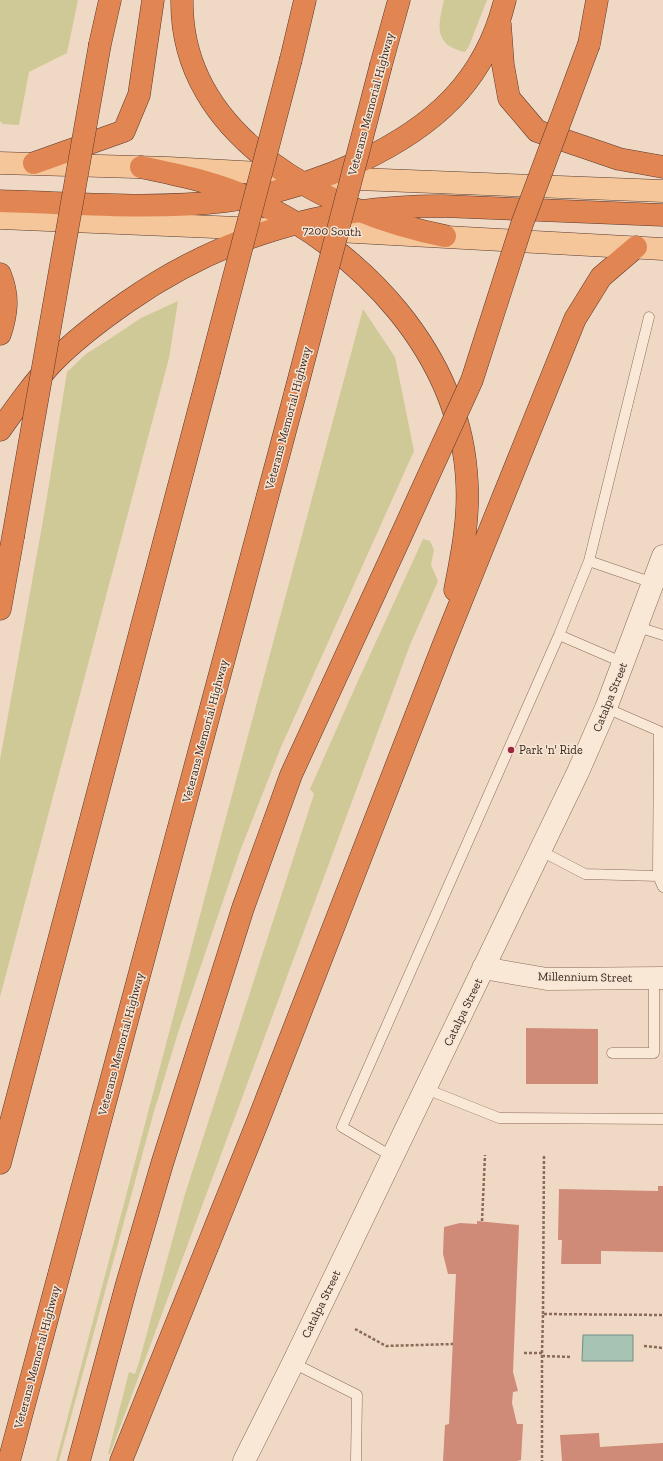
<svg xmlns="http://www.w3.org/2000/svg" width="663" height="1461" font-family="'Zilla Slab',serif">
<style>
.green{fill:#cec997}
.water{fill:#a6c3b4;stroke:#6c9180}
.building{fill:#cf8a78}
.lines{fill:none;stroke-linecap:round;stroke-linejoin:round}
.service-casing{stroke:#8b6a59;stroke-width:11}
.tertiary-casing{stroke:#8b6a59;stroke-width:23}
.primary-casing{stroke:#59392e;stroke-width:23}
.motorway-casing{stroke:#59392e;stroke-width:23}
.path{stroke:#8b6a59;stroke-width:2.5;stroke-dasharray:3 2;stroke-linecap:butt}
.service{stroke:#fae8d7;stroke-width:10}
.tertiary{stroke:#fae8d7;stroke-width:22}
.primary{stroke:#f4c69a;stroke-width:22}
.motorway{stroke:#e18552;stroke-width:22}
.motorway-bridge-casing{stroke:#59392e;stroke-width:23;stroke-linecap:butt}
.motorway-bridge{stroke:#e18552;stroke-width:22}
.poi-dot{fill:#9c2740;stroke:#f7e5d4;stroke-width:1.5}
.labels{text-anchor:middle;stroke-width:3;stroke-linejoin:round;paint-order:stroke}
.street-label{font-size:12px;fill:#3a261e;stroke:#f7e5d4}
.poi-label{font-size:12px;fill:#3a261e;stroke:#f7e5d4;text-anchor:start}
</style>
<rect width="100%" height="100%" fill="#f0d9c4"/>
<path class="green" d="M0 0H78L67 53 29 72 19 125 3 124 0 121Z
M444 0H487L469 46 465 52C433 45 438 25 444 0Z
M178 301 169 358 0 997V760L45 509 67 372 86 354 111 338 141 318Z
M363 309 395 357 414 451 281 747 240 851 178 1033 153 1115 59 1461H56L222 832Z
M423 539 430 541 434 550 431 565 438 581 410 645 110 1454H108L129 1372 135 1374 139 1362 185 1194 314 794 310 789 353 692Z"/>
<path class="water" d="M583 1335H633V1361H582Z"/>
<path class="building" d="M526 1028 598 1029V1084H526Z
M658 1186H663V1252L601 1251V1264H561L562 1240H558L559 1189 658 1191Z
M477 1221 519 1225 513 1372 518 1391 513 1392 512 1403 517 1424H523L521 1460 517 1461H443L445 1425 449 1424 456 1274H448L443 1254 444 1227 460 1223 477 1224Z
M599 1433 600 1447 663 1443V1461H562L560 1435Z"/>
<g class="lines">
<g class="service-casing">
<path id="service" d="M589 561 653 583
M638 627 663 635
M559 635 624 663
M541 851 585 874 658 876 659 731 606 708
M658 876 663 887
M612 1053H654V978
M426 1089 499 1118 663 1119
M393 1157 342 1127 559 635 589 561 649 317
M293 1363 357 1395 356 1461"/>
</g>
<g class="tertiary-casing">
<path id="tertiary" d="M483 968 547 979 663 978
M244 1461 293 1363 578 772 606 708 663 556"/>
</g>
<g class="primary-casing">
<path id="primary" d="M0 163 168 168 280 174
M332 178 663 191
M0 218 264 229
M319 230 663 249"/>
</g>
<g class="motorway-casing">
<path id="motorway" d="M182 0C180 138 329 213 445 236
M500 24 503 65 509 98 537 131 619 159 663 167
M100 44 110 0
M589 44 597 0
M291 59 305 0
M381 65 399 0
M34 163 124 131 139 95 153 0
M141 167C178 175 215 182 249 198 361 249 461 353 467 483 469 520 462 554 455 590
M0 201C75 203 152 210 226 201 272 195 317 181 359 162 433 127 485 82 505 0
M0 274C9 296 7 313 0 334
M0 430C17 406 34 382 54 361 76 339 101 320 127 302 223 235 325 206 442 206L663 215
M0 609 13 537
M0 1163 209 372
M9 1461 295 394
M79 1461 126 1287 162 1164 243 908 291 775 400 538
M121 1461 258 1121 443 646 575 319 601 277 636 247"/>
</g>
<path class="path" d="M482 1221 485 1155
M543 1314 544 1155
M355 1329 386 1346 453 1344
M644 1346 663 1348
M524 1353H542V1461
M542 1353 543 1314 663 1315
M542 1356 571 1357"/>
<use href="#service" class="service"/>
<use href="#tertiary" class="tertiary"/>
<use href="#primary" class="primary"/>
<use href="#motorway" class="motorway"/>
<g class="motorway-bridge-casing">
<path id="motorway-bridge" d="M209 372 291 59
M295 394 381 65
M13 537 100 44
M400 538 472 380 522 224 589 44"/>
</g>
<use href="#motorway-bridge" class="motorway-bridge"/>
</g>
<circle class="poi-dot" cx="511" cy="750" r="4"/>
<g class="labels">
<g class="street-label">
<text transform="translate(371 104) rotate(-75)" y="4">Veterans Memorial Highway</text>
<text transform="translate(332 231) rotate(2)" y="4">7200 South</text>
<text transform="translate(288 418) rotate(-75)" y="4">Veterans Memorial Highway</text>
<text transform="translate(610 697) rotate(-68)" y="4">Catalpa Street</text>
<text transform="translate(205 731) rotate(-75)" y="4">Veterans Memorial Highway</text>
<text transform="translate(585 977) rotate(1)" y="4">Millennium Street</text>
<text transform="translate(463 1012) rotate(-64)" y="4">Catalpa Street</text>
<text transform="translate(121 1044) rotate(-75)" y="4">Veterans Memorial Highway</text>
<text transform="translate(321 1304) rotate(-64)" y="4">Catalpa Street</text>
<text transform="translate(37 1357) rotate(-75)" y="4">Veterans Memorial Highway</text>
</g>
<g class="poi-label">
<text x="519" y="754">Park 'n' Ride</text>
</g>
</g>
</svg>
